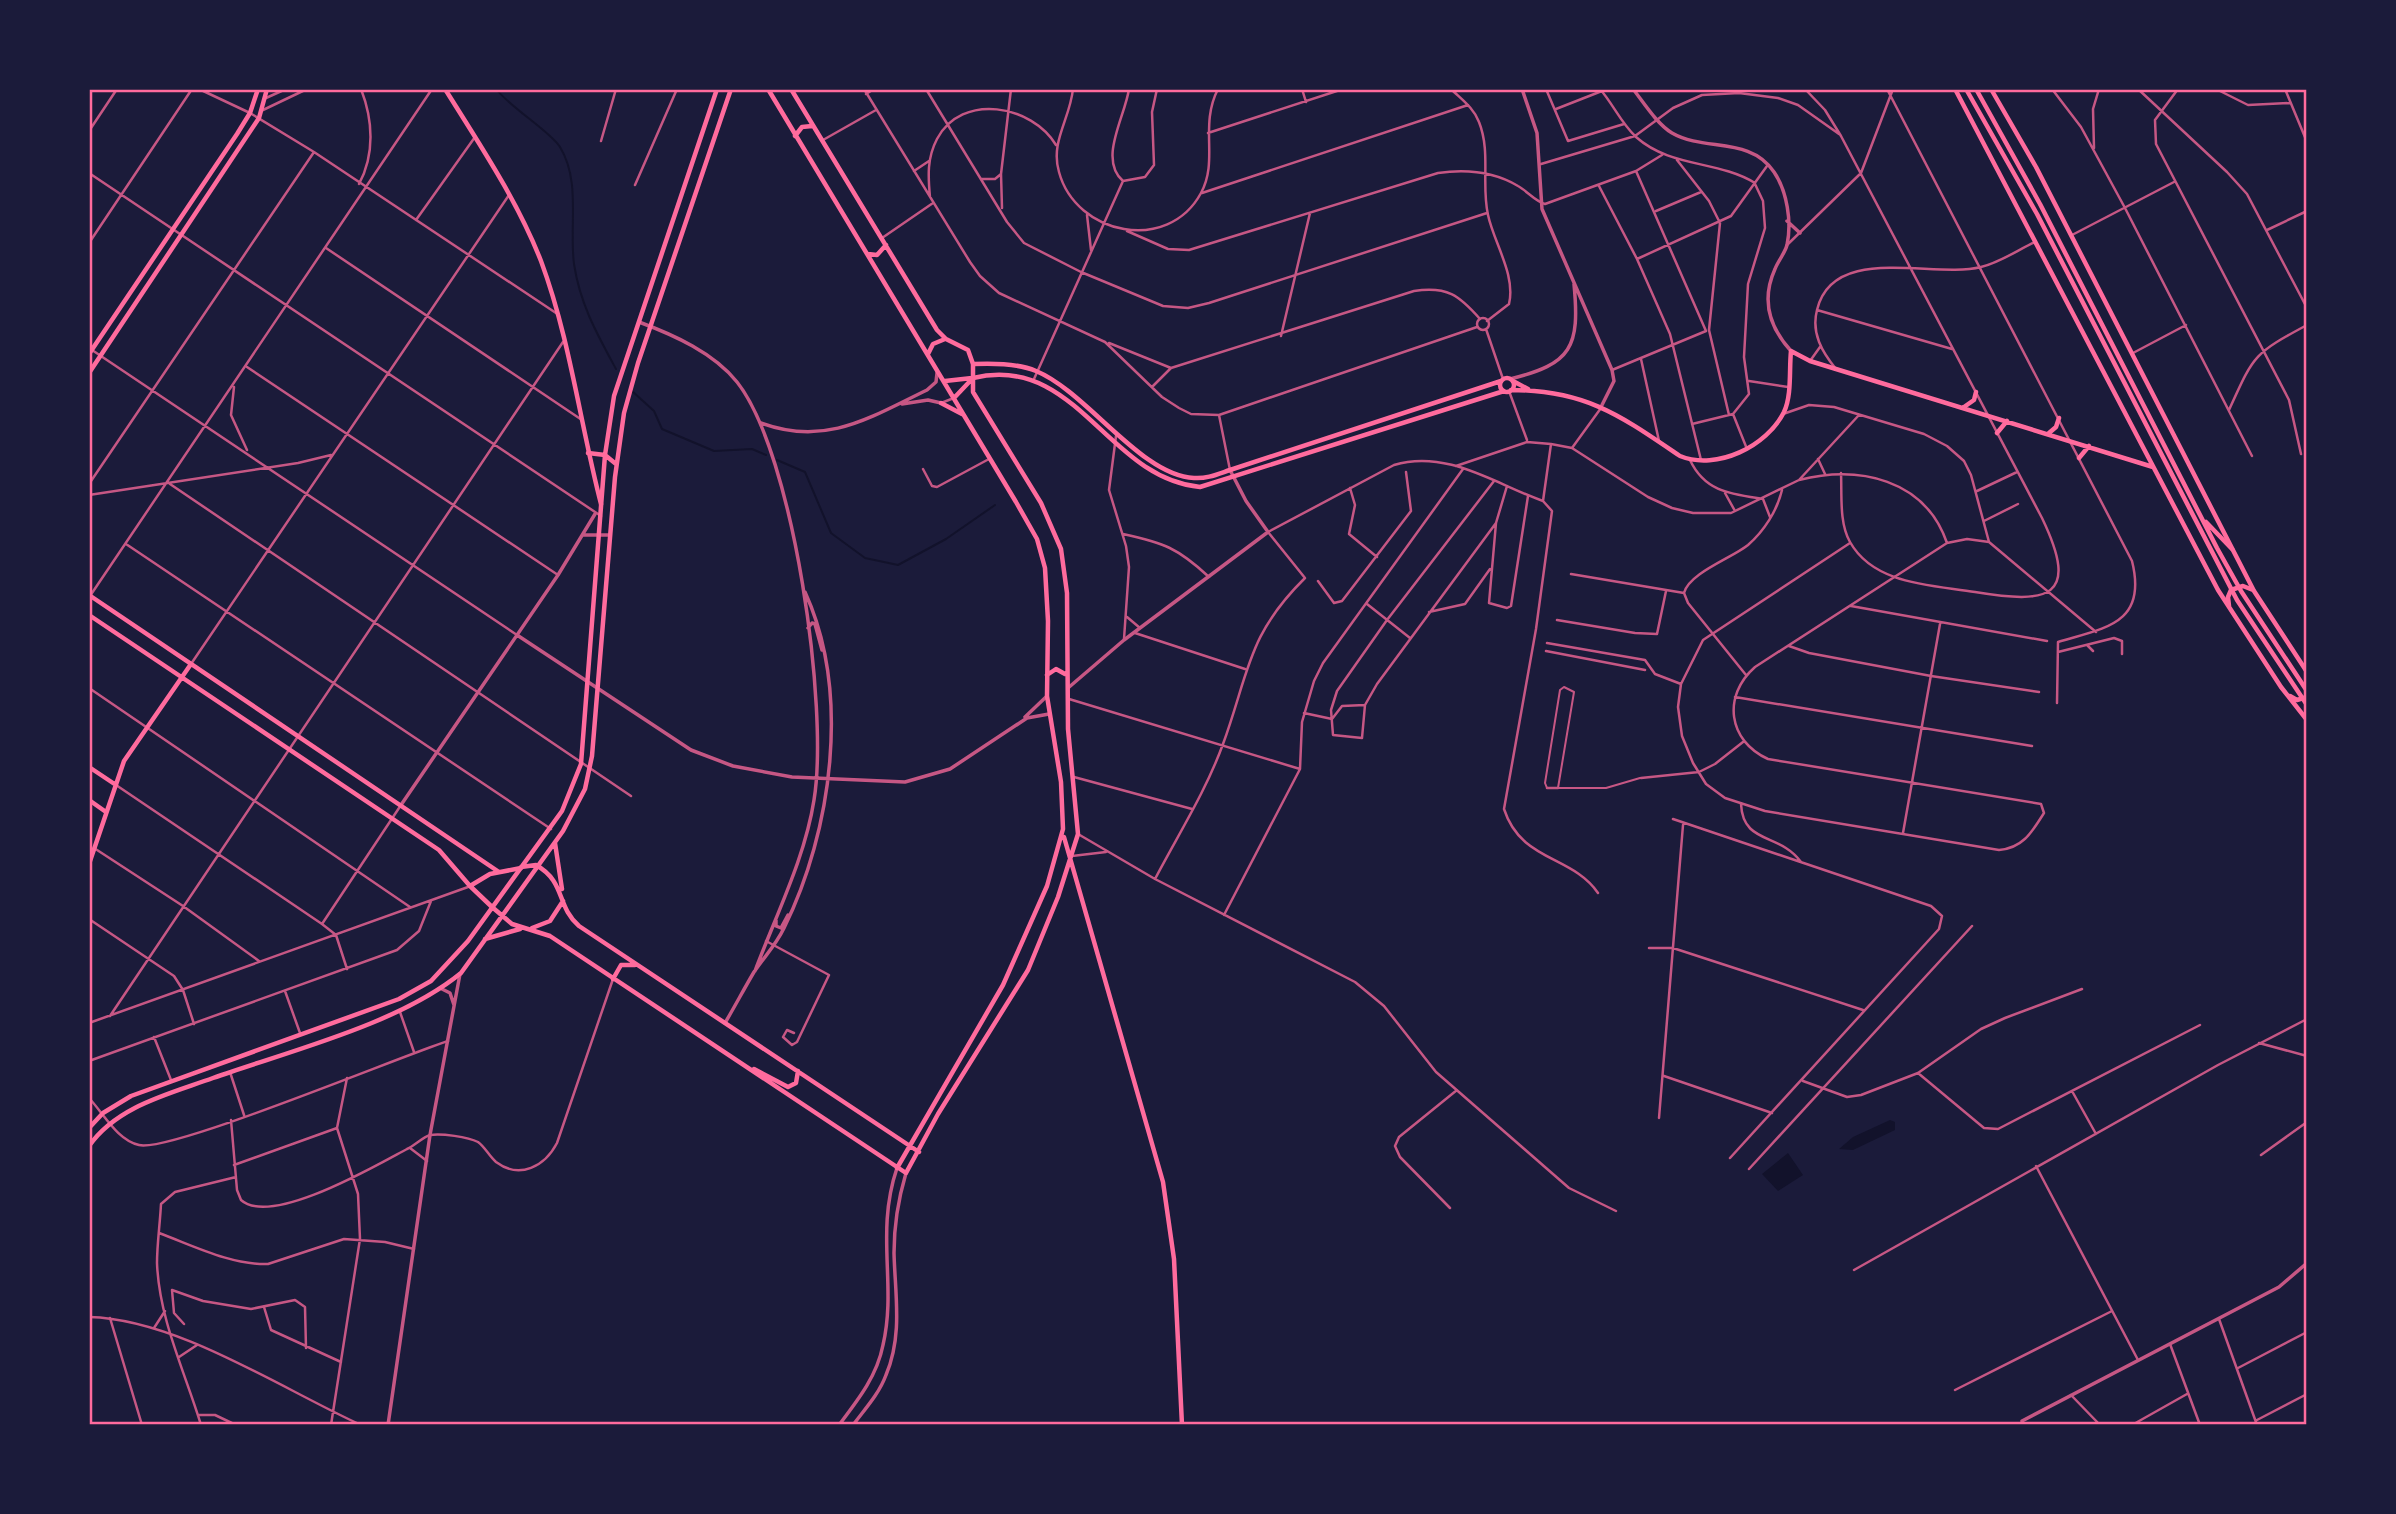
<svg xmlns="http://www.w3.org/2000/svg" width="2396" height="1514" font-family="Inter,sans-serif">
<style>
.water{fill:#12122b}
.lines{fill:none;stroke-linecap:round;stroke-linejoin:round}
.stream{stroke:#12122b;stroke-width:2}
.service{stroke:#c65784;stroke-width:2}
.minor{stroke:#c65784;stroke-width:2.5}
.tertiary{stroke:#c65784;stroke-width:3.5}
.secondary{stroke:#ff6b9d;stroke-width:4.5}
.primary{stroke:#ff6b9d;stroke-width:4.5}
.neatline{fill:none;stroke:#ff6b9d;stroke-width:2.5}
</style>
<rect width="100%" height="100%" fill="#1b1b3a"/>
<path class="water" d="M1890 1120 1895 1122V1130L1853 1150 1839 1149 1853 1137Z
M1788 1153 1803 1175 1778 1191 1762 1174Z"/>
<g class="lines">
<path class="stream" d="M496 89C511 108 551 132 560 147 581 181 569 226 574 264 580 304 597 334 616 369
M632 391 654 411 662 429 714 451 752 449 766 455
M777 460 805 472 831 533 865 558 898 565 946 539 995 505"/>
<path class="service" d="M1547 788 1545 783 1560 690 1564 687 1574 692 1558 788H1606L1640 778"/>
<path class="minor" d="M199 89 250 113 314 152 556 313
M864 89 970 262 980 276 999 293 1105 342 1162 397 1179 408 1191 414 1219 415 1477 327
M926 89 1007 222 1024 243 1081 272 1163 306 1188 308 1209 303 1487 213
M1073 89C1070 119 1050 142 1059 172 1076 235 1168 254 1201 193 1219 160 1199 126 1218 89
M1302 89 1306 102
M1451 89C1461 99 1474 108 1479 122 1491 152 1481 184 1488 215 1494 243 1516 275 1509 304L1487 321
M1546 89 1568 141 1624 124
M1600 89C1613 104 1621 123 1636 137 1671 168 1717 160 1755 183
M1805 89 1825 110 1841 136 2042 518C2081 599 2048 604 1975 592 1933 585 1874 585 1850 542 1839 523 1842 494 1841 473
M1887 89 2132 561C2148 625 2103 628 2058 642L2057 703
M2052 89 2081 127 2125 208 2252 456
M2138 89 2227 172 2247 194 2307 308
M2178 89 2155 120 2156 144 2289 400 2301 454
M2216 89 2248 105 2290 103
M2285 89 2307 142
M556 90 557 89
M866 94 874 89
M266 98 286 89
M1556 109 1607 89
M263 110 307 89
M89 131 117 89
M1208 133 1343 89
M823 140 876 110
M601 141 616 89
M2094 148 2093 109 2099 89
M1677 160 1709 201 1720 223 1709 330 1729 415
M1541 164 1635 136 1673 108 1702 95 1739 93 1778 98 1798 105 1839 134
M914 171 929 161
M1636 171 1706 331
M89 173 601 516
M982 179H995L1001 174
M1123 181 1145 177 1154 165 1152 112 1157 89
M1123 181C1098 159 1125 117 1129 89
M359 184C375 154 373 120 361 89
M635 185 677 89
M1599 186 1637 259 1670 334 1701 460
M1202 193 1468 105
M930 197C928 176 927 158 937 139 962 92 1032 105 1056 145
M1002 208 1001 174 1011 89
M1656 211 1701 192
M1087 215 1091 250
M416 220 475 137
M2267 230 2307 211
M1127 231 1168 249 1189 250 1438 173C1466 169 1493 171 1518 186 1527 191 1535 201 1545 204L1636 171 1662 155
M2072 235 2174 182
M882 238 933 203
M89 243 192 89
M1787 245 1861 173 1893 89
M326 248 582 420
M1637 259 1731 216 1767 166
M1817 310 1952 349
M1477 324a6 6 0 1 1 12 0a6 6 0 1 1-12 0Z
M1486 329 1503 379
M1281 336 1310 213
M1109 343 1171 368
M89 348 517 635
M2133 353 2186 325
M1641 359 1659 441
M1810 361 1820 347
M247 367 558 575
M1836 369C1822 352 1811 333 1817 310 1833 243 1933 279 1981 267 1999 263 2018 250 2035 242
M1612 370 1706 331
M1034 379 1123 181
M1749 381 1788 387
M234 387 231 415 247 450
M1152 387 1171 368 1414 291C1447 286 1459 295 1480 319
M1509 391 1527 440
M941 403 954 398
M2229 410C2254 355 2253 354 2307 325
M1733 414 1747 449
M1783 414 1809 405 1834 407 1924 434 1947 446 1964 461 1971 475 1989 542 2096 632
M1219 415 1230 470
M1692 424 1733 414 1749 394 1744 357 1748 284 1765 228 1763 201 1755 184
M1116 436 1109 490 1126 546 1129 567 1124 639
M1551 444 1543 501 1552 511 1536 629 1504 809C1521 862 1572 855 1598 893
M1572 448 1601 408
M1818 459 1825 474
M1690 460C1705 492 1731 494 1763 499L1770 517
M1456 466 1527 442 1551 444 1572 448 1648 497 1672 508 1693 513H1731L1799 480 1859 415
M923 469 932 486 937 487 989 459
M1799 480C1859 465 1925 479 1947 543
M1494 481 1387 620 1337 691 1331 710 1333 735 1362 738 1365 705 1377 684 1496 523
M89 484 314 152
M170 484 631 796
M1507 486 1496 523 1489 603 1507 608 1511 606 1528 496
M1350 488 1355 505 1349 534 1377 557
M1977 491 2017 472
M1725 493 1735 511
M89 495 298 463 331 455
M1984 521 2018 504
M1123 534C1164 543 1178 548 1209 577
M1850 543 1703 640 1681 684 1678 707 1682 736 1693 763 1706 784 1725 798 1765 811 1999 850C2023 848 2032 832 2044 813L2041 804 1768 759C1728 741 1722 696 1755 667L1947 543 1967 539 1989 542
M126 544 551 829
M1571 574 1684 593
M1318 581 1334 603 1342 601 1411 511 1406 472
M90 596 432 89
M1367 604 1410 638
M1851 606 2047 641
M1429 612 1465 604 1490 569
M1127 617 1140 628
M1557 620 1635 633 1657 634 1666 591
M1135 633 1245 669
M1547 643 1645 660 1655 674 1681 684
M2087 645 2093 651
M1789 646 1809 653 1931 676 2039 692
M1546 651 1645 670
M2058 652 2114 638 2122 641V654
M191 664 509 195
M1746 675 1688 603 1684 593C1689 573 1732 558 1748 545 1764 531 1777 511 1782 490
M89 688 410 907
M1735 697 2032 746
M1069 699 1300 769
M1304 713 1332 719 1342 706 1365 705
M1074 777 1192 809
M1641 778 1699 772 1715 764 1743 742
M116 785 322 924 336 935 347 969
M1547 788H1558
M1741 804C1743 845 1779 832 1801 862
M1673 819 1931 906 1942 916 1939 929 1730 1158
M1903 833 1940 624
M1078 834 1155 879 1355 982 1384 1006 1436 1072 1569 1188 1616 1211
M94 848 183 906 259 961
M1072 856 1106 852
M1155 879C1178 835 1206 791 1223 744 1249 673 1247 635 1305 578L1268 532 1394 465C1447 449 1495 484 1543 501
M1224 915 1300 769 1302 722 1314 681 1323 663 1463 469
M89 919 174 976 183 990 194 1024
M322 924 401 805
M766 941 829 975 797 1042 792 1045 783 1037 787 1030 794 1033
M1649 948H1673L1863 1010
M285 991 300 1033
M400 1012 414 1052
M110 1016 563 342
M89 1023 468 887
M154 1037 171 1080
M2259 1043 2307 1056
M89 1061 397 950 419 931 431 901
M230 1072 244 1115
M1918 1073 1984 1128 1998 1129 2200 1025
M1664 1076 1772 1113
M1803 1081 1847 1097 1861 1095 1918 1073 1981 1029 2005 1018 2082 989
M2072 1091 2096 1134
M89 1098C104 1114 117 1140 139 1145 169 1153 401 1056 448 1041
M1659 1118 1683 825
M231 1120 237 1190 241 1200C271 1227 375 1166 407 1149 414 1146 423 1137 430 1135 441 1133 468 1137 478 1142 485 1147 489 1156 496 1162 520 1180 545 1166 557 1143L613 979
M410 1148 427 1161
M2261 1155 2307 1122
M234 1165 337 1128
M2036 1166 2138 1360
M1749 1169 1972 926
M1450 1208 1400 1157 1395 1146 1399 1137 1457 1090
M159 1233C194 1246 231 1265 268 1264L344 1239 385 1242 414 1249
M1854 1270 2218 1065 2307 1019
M264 1307 271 1330 341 1362
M89 1317C177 1319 280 1388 361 1425
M110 1318 142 1425
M2219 1319 2257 1425
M184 1324 174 1313 172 1290 203 1301 251 1309 295 1300 305 1307 306 1348
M154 1328 165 1311
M2170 1344 2200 1425
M179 1357 197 1345
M2238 1368 2307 1332
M1955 1390 2112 1311
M2071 1395 2100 1425
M198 1415H215L236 1425
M2257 1420 2307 1394
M201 1425C185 1372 159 1319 157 1263 157 1244 160 1224 161 1204L175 1192 236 1177
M331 1425 360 1239 358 1194 337 1128 347 1078
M2132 1425 2187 1394"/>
<path class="tertiary" d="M1522 89 1537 133 1542 209 1612 370 1614 381 1602 405
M1633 89C1644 103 1657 124 1672 133 1705 152 1750 136 1774 172 1787 191 1792 222 1787 245 1785 253 1778 261 1775 269 1761 300 1769 327 1791 351
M1787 221 1800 233
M639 322C674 335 714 353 737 382 794 454 829 709 814 800 805 858 776 915 755 971
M1510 379C1572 364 1580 347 1574 284
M902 404 928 400 941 403
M761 423C826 447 871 417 927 390L936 382 937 373
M584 535H609
M808 628 812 623 815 624 822 650
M517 635 691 750 733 766 792 777 905 782 950 769 1027 718 1049 714
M1068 688 1124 640 1268 532 1246 501 1230 470
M1025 717 1047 696
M401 805 558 575 595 514
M776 920V926L781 928 788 915
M442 989 450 993 454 1005
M725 1023C735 1006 744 989 754 972 764 957 776 945 784 928 832 831 851 693 805 592
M388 1425 430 1135 460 974
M839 1425C858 1400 877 1376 883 1345 897 1285 875 1233 897 1168
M853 1425C865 1409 879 1394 886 1375 903 1335 895 1294 894 1253 894 1225 898 1200 906 1173
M2025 1425 2022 1421 2279 1287 2307 1263"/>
<path class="secondary" d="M445 89C480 145 517 200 541 261 570 339 580 423 601 504
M1955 89 2218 590 2281 687 2307 720
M1991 89 2036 167 2254 591 2307 672
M89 354 237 134 250 113 258 89
M973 364C994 363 1017 363 1036 371 1087 392 1141 476 1194 478 1207 479 1218 474 1230 470L1501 381
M89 373 259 118 267 89
M973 378C1077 353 1106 478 1200 487L1504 391
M1500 385a7 7 0 1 1 14 0a7 7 0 1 1-14 0Z
M1513 381 1528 389
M1511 390C1586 390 1621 416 1680 456 1717 471 1767 446 1784 412 1792 395 1789 370 1791 351L1810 361 2153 467
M1964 407 1974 400 1976 392
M1997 433 2007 421
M2049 433 2056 427 2059 418
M2079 458 2089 446
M89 595 499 872
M2229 606 2228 597 2231 590 2243 586 2253 590
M89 615 439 850 470 886 492 907
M2290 696 2297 700 2307 697
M89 767 116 785
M89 800 106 812
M89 864 124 761 191 664
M470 886 490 874 521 868"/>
<path class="primary" d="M768 89 1016 502 1037 539 1045 568 1048 621 1047 696 1061 782 1063 829 1047 886 1003 985 897 1168
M1966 89 2037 214 2237 600 2307 705
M1976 89 2040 204 2217 548 2241 591 2307 691
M795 136 802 127 812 126
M868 254 877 255 886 245
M928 354 933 344 945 339
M945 381 972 378
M954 398 972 379
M941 403 962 414
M588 453 605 455 616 464
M2206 522 2232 549
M1047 675 1056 669 1065 674
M1064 837 1163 1182 1174 1259 1182 1425
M555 843 562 889
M521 867 536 865C566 882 556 906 579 926L919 1152
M492 907 512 924 550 936 906 1173 938 1114 1028 970 1058 897 1078 834 1068 729 1067 593 1061 549 1041 503 973 392V364L968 350 946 339 937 330 791 89
M532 928 550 921 563 901
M485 939 520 929
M613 979 621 965H635
M754 1069 788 1087 796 1083 798 1071
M89 1128 103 1113 131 1096 399 999 431 981 468 941 562 811 581 764 605 455 614 396 717 89
M89 1146C117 1106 169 1094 213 1078 289 1051 399 1024 461 973L563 831 585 789 592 756 615 477 624 413 638 363 731 89"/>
</g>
<rect width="2396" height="1514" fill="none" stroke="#1b1b3a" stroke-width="182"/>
<rect x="91" y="91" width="2214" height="1332" class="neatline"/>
</svg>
